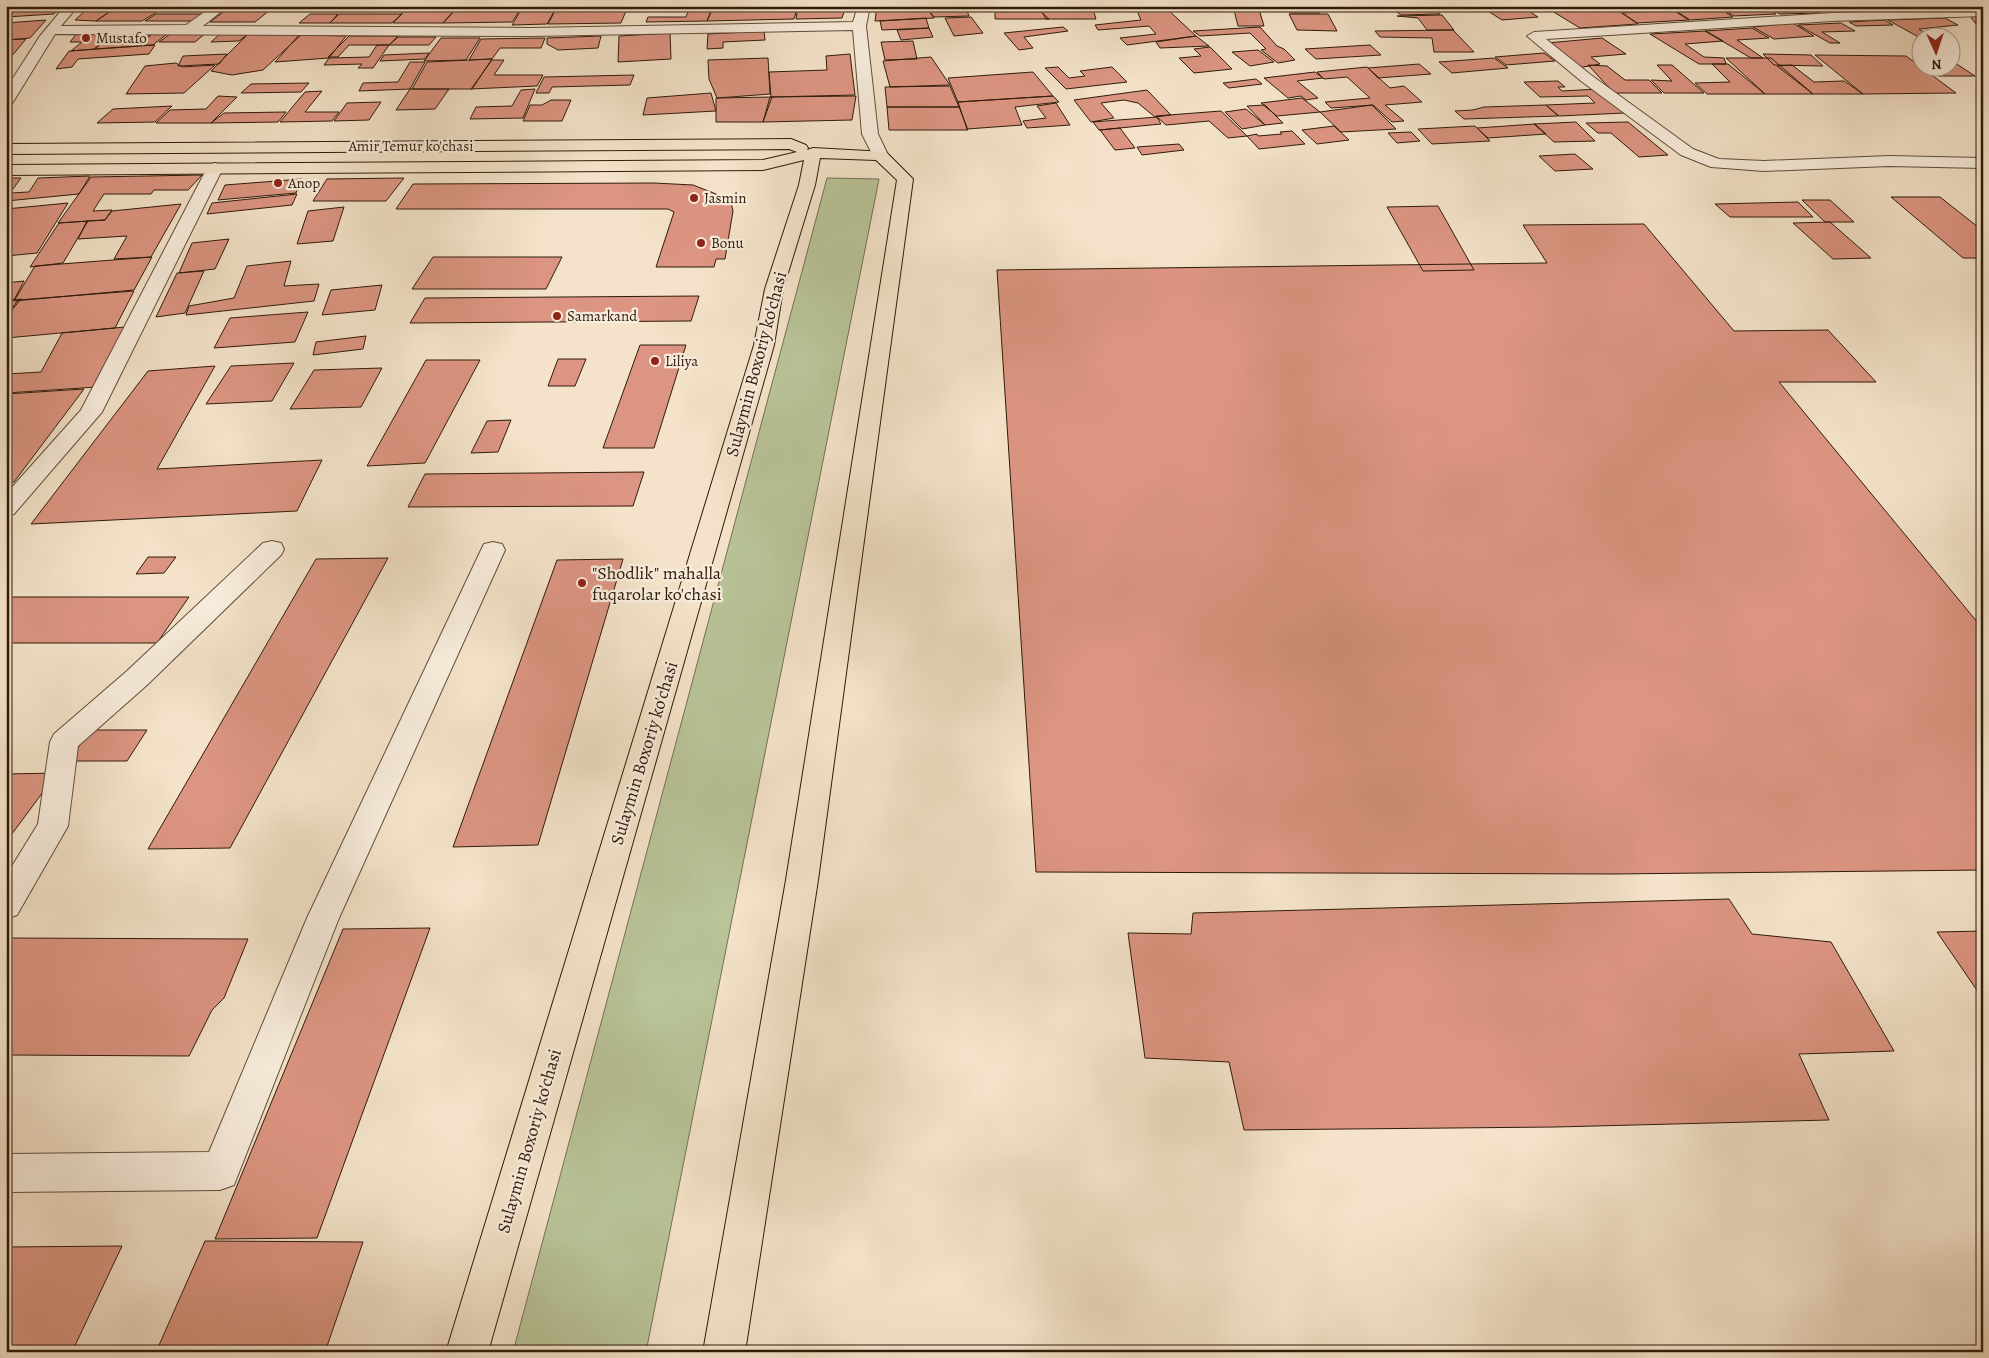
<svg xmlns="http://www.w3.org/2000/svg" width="1989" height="1358" font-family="Alegreya,serif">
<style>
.green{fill:#b9c499;stroke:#747052}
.building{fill:#dc9582;stroke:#2e1b0a}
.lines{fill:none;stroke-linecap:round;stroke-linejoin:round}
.minor-casing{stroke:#604d3a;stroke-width:2}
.major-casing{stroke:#2e1b0a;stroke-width:2}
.minor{fill:#f8eddd;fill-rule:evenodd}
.major{fill:#f4e3ca;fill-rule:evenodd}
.poi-dot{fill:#8f2418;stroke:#f8eddd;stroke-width:2}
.labels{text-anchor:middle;stroke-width:4.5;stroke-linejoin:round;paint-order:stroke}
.far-poi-label{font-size:15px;fill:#2e1b0a;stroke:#f8eddd;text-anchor:start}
.far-street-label{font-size:15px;fill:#2e1b0a;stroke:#f8eddd}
.street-label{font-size:18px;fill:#2e1b0a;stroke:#f8eddd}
.poi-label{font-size:18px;fill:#2e1b0a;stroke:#f8eddd;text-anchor:start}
</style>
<rect width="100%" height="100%" fill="#f4e3ca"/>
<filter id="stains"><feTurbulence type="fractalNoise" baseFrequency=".004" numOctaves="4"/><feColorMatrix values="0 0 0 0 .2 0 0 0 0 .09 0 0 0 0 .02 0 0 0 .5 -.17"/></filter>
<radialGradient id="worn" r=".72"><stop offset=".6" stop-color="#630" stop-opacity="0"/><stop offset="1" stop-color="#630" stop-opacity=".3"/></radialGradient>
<path class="green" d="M827 178 879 179 646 1352H513Z"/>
<path class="building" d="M62 6 54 14 6 17 8 13 33 7Z
M259 6H275L255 22H210L227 9H255Z
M409 6H458L443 23H393Z
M459 6H512L522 7 512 22 443 23Z
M628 6 621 23 548 24 557 7Z
M629 6H669L668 11 626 12Z
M690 6H713L707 21 646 22 648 17H686Z
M714 6H798L794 19 707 21Z
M798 6H846L842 18 796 19Z
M877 6H896L895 8 926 7 934 18 875 21Z
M965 6 969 16 934 17 926 7Z
M1039 6H1092L1096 19H1046Z
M1135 6H1164L1196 36 1127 45 1120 38 1156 34 1149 26 1098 30 1095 25 1141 20Z
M1202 6H1232L1234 10H1203Z
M1233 6H1258L1264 26H1238Z
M1286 6H1316L1320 13H1290Z
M1404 6H1434L1440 14 1401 15 1397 12 1407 10Z
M1480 6H1521L1538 17 1502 20Z
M1523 6H1558L1559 7 1545 9 1542 7 1526 8Z
M1612 6 1638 24 1580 28 1547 8Z
M1764 6H1809L1820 13 1780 14Z
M1764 6 1776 14 1734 16 1722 9Z
M1820 6H1862L1868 10 1829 12Z
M522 8H556L547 24 512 25Z
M1719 8 1733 17 1690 20 1676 11Z
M86 10H112L96 21 75 20Z
M112 10H160L142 21H96Z
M1673 10 1689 20 1637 23 1622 13Z
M995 12H1041L1049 19H995Z
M156 14H203L192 21H145Z
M310 14H338L330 23H299Z
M339 14H402L392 23H330Z
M1289 14H1328L1337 31 1297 30Z
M1442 15 1454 30H1427L1418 18 1397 16Z
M1970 16H1983V24H1976Z
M971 17 983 33 954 36 945 18Z
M926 18 929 28 882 30 880 21Z
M1945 18 1958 25 1919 29 1933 38H1922V39L1888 20Z
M46 20 30 38 6 40V23Z
M1885 20 1893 25 1856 26 1849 22Z
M1793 23 1814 36 1774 39 1753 27Z
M1841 23 1855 31 1822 32 1840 43H1830L1798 25Z
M1063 27 1068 31 1024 37 1033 48 1019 50 1004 33Z
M1260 27 1277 46 1284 49 1295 60 1278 63 1261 50 1266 49 1250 33 1200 36 1193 31Z
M929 28 933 37 901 40 897 30Z
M1752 28 1769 38 1737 40 1763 58H1751L1705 31Z
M157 30H172L153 45H138Z
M157 30 137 46 95 49 116 31Z
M1453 30 1474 52H1434L1432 38 1380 37 1375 31Z
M116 31 94 49 71 51 82 42H70L78 32Z
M764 31 765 40 723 42V48L707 49 708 34Z
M1706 31 1723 41 1685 44 1704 57 1724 58 1726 64H1699L1650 34Z
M173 32H207L195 42H159Z
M670 33 671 59 618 62 619 36Z
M220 34H248L239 41 211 42Z
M248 34H302L263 70 232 75 211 71Z
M299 35 346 36 329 58 275 62Z
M349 36H398L389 45H349L338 57H328Z
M601 36 598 48 558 50 547 44V38Z
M1196 36 1209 46 1160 48 1156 42Z
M398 37H436L429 45H389Z
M441 38H480L466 60 424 61Z
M545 38 541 48H500L492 59 469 60 481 39Z
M1602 38 1626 54 1591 57 1600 64 1578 68 1547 43Z
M26 39 11 57H6V40Z
M913 41 917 59 885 60 881 42Z
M155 45 149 54 78 59 72 67 56 69 69 51Z
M377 45H389L373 68H358L362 64 324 65 329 58 369 57Z
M1370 45 1381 55 1316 59 1305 49Z
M1210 47 1232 69 1194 73 1179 58 1201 56 1194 49Z
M1258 50 1274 62 1250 66 1232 52Z
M429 53 425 59 380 61 384 55Z
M1544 53 1555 61 1506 65 1495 57Z
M227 54 219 64 178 66 183 56Z
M850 54 855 95 771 97 769 72 827 70 826 56Z
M1763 54 1811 55 1823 66 1774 65Z
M1815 55 1906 56 1956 93 1863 94Z
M931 57 950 85 890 87 883 61Z
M768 58 770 94 717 98 709 79 708 60Z
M1494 58 1508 68 1452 73 1439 62Z
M1726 58H1771L1813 94H1765Z
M492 59 472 89H412L427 62Z
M492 60H504L494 75H543L537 86 471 89Z
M1952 61 1975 76H1939L1925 68H1952Z
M410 62H425L410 89 359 91 363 83 398 82Z
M176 63 182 67 215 65 184 93 126 94 145 66Z
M1419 64 1431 74 1378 78 1368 68Z
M1712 64H1728L1765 94H1707L1695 83 1730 82Z
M1588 65 1607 66 1625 80H1649L1662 93H1614Z
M1657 65H1672L1704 93H1664L1651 80 1672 81Z
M1792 65 1814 82 1844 81 1863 94H1813L1777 66Z
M1058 67 1069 78 1085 76 1080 71 1112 67 1127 82 1066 89 1045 68Z
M1367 67 1390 88 1404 86 1422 102 1385 105 1404 121 1392 122 1373 105 1331 108 1325 102 1370 98 1347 77 1324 79 1317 72Z
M1033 72 1053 96 958 102 948 78Z
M1315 72 1323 78 1297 81 1318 98 1306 100 1301 96 1288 98 1264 78Z
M634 75 630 85 552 87 549 93H536L544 77Z
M1256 79 1262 84 1229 88 1223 83Z
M1558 81 1565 87H1558L1562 91 1599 89 1625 113 1559 116 1546 105 1595 103 1588 96 1540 97 1524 82Z
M309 83 301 92 241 93 251 84Z
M950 86 959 107H887L885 87Z
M410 89H449L435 109 396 110Z
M535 89 523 118 470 119 476 107 512 106 521 90Z
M1147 90 1171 115 1155 117 1138 103 1124 100 1101 103 1114 118 1091 122 1074 100Z
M322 91 305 112H339L332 121 280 122 305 92Z
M711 93 716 111 643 115 647 98Z
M218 96 237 97 211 123H156L170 110 206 109Z
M856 96 852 120 763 122 770 97Z
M1053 96 1059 102 1015 107 1022 125 967 129 958 102Z
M772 97 763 122H716V98Z
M1302 98 1320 112 1277 116 1261 103Z
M551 100H571L562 121H523L530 105H542Z
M381 102 369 120 334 121 347 103Z
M1056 103 1070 125 1027 128 1023 121 1046 118 1037 106Z
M1265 105 1283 123 1265 125 1247 106Z
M1372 105 1396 129 1341 132 1320 112Z
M1546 105 1558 116 1464 119 1455 111 1473 110 1484 107Z
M172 106 155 122 97 123 113 109Z
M887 107H959L968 130H889Z
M1246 109 1265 125 1242 129 1225 112Z
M1221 111 1247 136 1228 138 1209 121 1166 125 1156 116Z
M286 112 278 122 211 123 224 113Z
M1157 117 1161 124 1099 130 1093 122Z
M1576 122 1595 141 1554 142 1534 124Z
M1628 122 1668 155 1639 157 1611 133H1598L1586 123Z
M1535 124 1546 134 1488 138 1477 128Z
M1334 126 1349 140 1317 144 1302 130Z
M1475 126 1490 141 1432 144 1418 129Z
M1120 128 1135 148 1115 150 1100 130Z
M1292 131 1305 144 1259 149 1247 136 1257 134 1258 136 1282 134 1280 132Z
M1411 132 1420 141 1397 143 1388 133Z
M1179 144 1184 150 1142 155 1137 147Z
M1575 154 1593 169 1555 171 1539 156Z
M202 175 188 190H154L151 194H104L93 211 112 210 105 220 58 223 91 177Z
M90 176 79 194 6 201V178H21L10 193 29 192 38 178Z
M404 178 386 201H313L327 179Z
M302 179 296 193 218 200 225 185Z
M654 183 693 185 716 194 731 203 733 211 725 259H716L714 267H656L674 212 668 209H396L413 184Z
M297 194 292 205 207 214 212 203Z
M1891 197H1940L1983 231V258H1963Z
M1802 200H1830L1854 222H1825Z
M1798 202 1813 217H1730L1715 204Z
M68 203 37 253 6 256V209Z
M181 204 151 257 114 259 127 236 78 239 87 221 105 220 112 211Z
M1438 206 1474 270 1423 271 1387 207Z
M344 207 333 241 297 244 308 211Z
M88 221 63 263 30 267 59 223Z
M1830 222 1871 258 1833 259 1793 223Z
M1644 224 1734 331 1828 330 1876 382H1779L1983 629V870L1613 874 1036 872 997 270 1547 263 1523 225Z
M229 239 215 269 179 273 192 243Z
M152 257 134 290 14 301 35 266Z
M433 257H562L546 289H412Z
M291 261 284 286 319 284 314 301 186 315 189 306 234 298 247 266Z
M204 271 185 313 156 317 177 273Z
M24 281 14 300H6V283Z
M382 285 375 310 322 315 331 290Z
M134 291 115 328 6 338V317L18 300Z
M699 296 691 321 410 323 425 298Z
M21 299 6 317V301Z
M308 312 295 342 214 348 230 318Z
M125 327 97 387 6 393V374L41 372 62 333Z
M366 336 363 349 313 355 316 342Z
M640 345H686L654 448H603Z
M558 359H586L575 386H548Z
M426 360H480L425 463 367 466Z
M294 363 272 401 206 404 231 366Z
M215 366 157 469 322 460 297 511 31 524 148 371Z
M382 368 361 407 290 409 314 370Z
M84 389 14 482 6 483V394Z
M511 420 498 452 471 453 487 421Z
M644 472 633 506 408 507 425 474Z
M148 557H176L164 573 136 574Z
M388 558 230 848 148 849 316 559Z
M623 559 538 845 453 847 557 560Z
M6 597H189L157 643H6Z
M90 730H147L127 761H69Z
M57 773 6 842V774Z
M1729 899 1752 934 1831 942 1894 1051 1799 1054 1829 1120 1556 1127 1244 1130 1229 1062 1145 1058 1128 933 1191 934 1193 913Z
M430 928 317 1238 215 1239 343 929Z
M1983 931V999L1937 932Z
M6 938 248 939 224 998 212 1010 189 1056 6 1055Z
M205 1241 363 1242 325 1352H156Z
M122 1246 72 1352H6V1247Z"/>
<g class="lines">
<g class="minor-casing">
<path id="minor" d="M65 6H78L61 26 186 25 213 6H228L203 26 531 28 853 22 858 6H870L866 26 878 134 888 155 886 158H874L862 134 853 30 531 36 55 34 13 102 11 105 6 106V89L40 36Z
M1983 8V16L1832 21 1546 39 1591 75 1693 149 1719 159 1764 161 1889 156 1983 158V168L1889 166 1764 171 1711 167 1681 155 1581 81 1527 36 1534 32 1832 13Z
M215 163 221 165 223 168 102 412 14 514 6 516V494L81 410 207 168 209 165Z
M272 541 281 543 284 549 281 555 147 685 78 746 68 826 17 915 6 919V876L38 824 50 742 54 734 127 671 263 543Z
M493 542 502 544 505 550 339 918 234 1185 220 1190 6 1192V1154L209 1152 307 918 481 550 484 544Z"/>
</g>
<g class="major-casing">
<path id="major" d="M791 139 806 145 808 148 807 150 813 148 886 152 913 179 818 880 745 1352H703L786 880 897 180 876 160 820 158 815 185 783 289 774 345 488 1352H446L754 345 765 289 799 185 804 160 763 170 6 175V165L763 160 797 152 789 149 6 154V144Z"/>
</g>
<use href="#minor" class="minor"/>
<use href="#major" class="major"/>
</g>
<g class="poi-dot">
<circle cx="86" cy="38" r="5"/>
<circle cx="278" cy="183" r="5"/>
<circle cx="694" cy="198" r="5"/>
<circle cx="701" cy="243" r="5"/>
<circle cx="557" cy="316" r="5"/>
<circle cx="655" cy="361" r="5"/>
<circle cx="582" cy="583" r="5"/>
</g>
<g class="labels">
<g class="far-poi-label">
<text x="96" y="43">Mustafo</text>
<text x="288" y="188">Anop</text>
<text x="704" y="203">Jasmin</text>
<text x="711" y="248">Bonu</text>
<text x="567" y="321">Samarkand</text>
<text x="665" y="366">Liliya</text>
</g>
<g class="far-street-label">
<text x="411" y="151">Amir Temur ko'chasi</text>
</g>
<g class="street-label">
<text transform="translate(756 364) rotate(-75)" y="6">Sulaymin Boxoriy ko'chasi</text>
<text transform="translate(644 753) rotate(-73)" y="6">Sulaymin Boxoriy ko'chasi</text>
<text transform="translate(529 1141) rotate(-74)" y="6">Sulaymin Boxoriy ko'chasi</text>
</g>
<g class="poi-label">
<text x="592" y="579">"Shodlik" mahalla<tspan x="592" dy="21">fuqarolar ko'chasi</tspan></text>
</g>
</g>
<rect width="1989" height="1358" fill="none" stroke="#f4e3ca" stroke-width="25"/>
<rect x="8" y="8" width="1974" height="1343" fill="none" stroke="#2e1b0a" stroke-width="2.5"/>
<rect x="12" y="12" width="1964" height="1333" fill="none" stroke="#2e1b0a"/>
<g transform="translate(1936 52) rotate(177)"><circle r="24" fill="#f8eddd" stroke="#a79989"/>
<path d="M0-4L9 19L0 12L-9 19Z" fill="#8f2418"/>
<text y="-8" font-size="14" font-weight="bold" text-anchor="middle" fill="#2e1b0a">N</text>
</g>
<rect width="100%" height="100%" filter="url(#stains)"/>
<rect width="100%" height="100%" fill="url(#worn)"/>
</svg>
